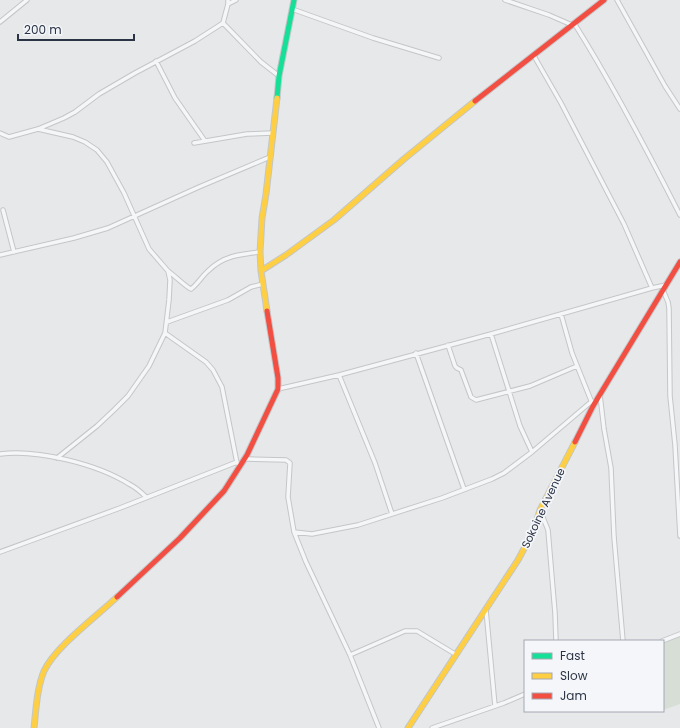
<svg xmlns="http://www.w3.org/2000/svg" width="680" height="728" font-family="Poppins,sans-serif">
<style>
.green{fill:#d6ded6}
.lines{fill:none;stroke-linecap:round;stroke-linejoin:round}
.street-casing{stroke:#c4c6c8;stroke-width:5.5}
.fast-casing{stroke:#c4c6c8;stroke-width:7}
.slow-casing{stroke:#c4c6c8;stroke-width:7}
.jam-casing{stroke:#c4c6c8;stroke-width:7}
.street{stroke:#f5f6f7;stroke-width:3.5}
.fast{stroke:#16e098;stroke-width:5}
.slow{stroke:#ffcf43;stroke-width:5}
.jam{stroke:#f24e42;stroke-width:5}
.labels{text-anchor:middle;stroke-width:3.5;stroke-linejoin:round;paint-order:stroke}
.street-label{font-size:11px;fill:#2b3445;stroke:#f4f6f9}
</style>
<rect width="100%" height="100%" fill="#e6e8ea"/>
<path class="green" d="M680 636V704L663 710V643Z"/>
<g class="lines">
<g class="street-casing">
<path id="street" d="M505 0 549 15 572 25
M617 0 665 86 680 109
M228 4 236 0
M292 9 373 38 439 58
M0 22 27 0
M223 23 261 62 279 76
M574 23C613 85 647 150 680 215
M534 56 561 103 624 224 652 288
M156 61 175 98 205 141
M38 129 73 137 85 142 97 150 107 162 124 193 149 249 168 271 170 280 169 300 165 333 149 366 128 396 114 410 97 426 57 458
M0 133 9 137 38 129 64 118 75 112 99 94 135 73 195 41 223 23 228 4V0
M194 143 247 134 273 133
M3 210 14 252
M0 255 74 238 108 228 199 187 270 157
M168 271C174 275 187 288 191 289 198 284 202 276 208 271 223 256 240 254 260 252
M663 290 668 302 669 308 670 396 675 445 680 536
M561 314 572 353 592 403
M167 322 228 300 251 287 263 284
M165 333 206 362 213 370 222 387 237 463
M491 334 520 426 532 452
M448 345 455 366 457 368 461 370 471 397 476 400 530 386 577 366
M416 353 464 489
M339 375 375 463 392 514
M278 389 339 375 491 334 652 288 666 285
M600 395 604 429 611 468 614 537 623 641
M0 454C37 449 97 464 129 484 135 487 141 492 146 497
M246 459 286 460 290 463 288 497 294 532 306 562 350 655 379 728
M540 510 548 530 555 613 556 641
M294 532 312 534 358 525 442 498 492 479 504 473 532 452 592 401
M0 552 120 508 237 462
M486 610 495 706
M662 641 680 634
M350 655 405 631H417L455 654
M432 728 504 703 525 694"/>
</g>
<g class="fast-casing">
<path id="fast" d="M277 98 279 76 294 0"/>
</g>
<g class="slow-casing">
<path id="slow" d="M261 271 286 255 334 220 404 159 475 101
M267 311 261 271 260 252 262 218 266 194 277 98
M34 728C36 709 37 688 44 671 56 646 96 617 117 597
M408 728 518 560 533 532 540 510 575 442"/>
</g>
<g class="jam-casing">
<path id="jam" d="M475 101 604 0
M575 442 593 406 680 262
M117 597 180 538 224 491 247 455 278 389V378L267 311"/>
</g>
<use href="#street" class="street"/>
<use href="#fast" class="fast"/>
<use href="#slow" class="slow"/>
<use href="#jam" class="jam"/>
</g>
<g class="labels">
<g class="street-label">
<text transform="translate(543 508) rotate(-65)" y="4">Sokoine Avenue</text>
</g>
</g>
<rect x="524" y="640" width="140" height="72" fill="#f4f6f9" stroke="#a4a8b1"/>
<rect x="532" y="653" width="20" height="6" fill="#16e098" stroke="#a4a8b1"/>
<text x="560" y="660" font-size="12" fill="#2b3445">Fast</text>
<rect x="532" y="673" width="20" height="6" fill="#ffcf43" stroke="#a4a8b1"/>
<text x="560" y="680" font-size="12" fill="#2b3445">Slow</text>
<rect x="532" y="693" width="20" height="6" fill="#f24e42" stroke="#a4a8b1"/>
<text x="560" y="700" font-size="12" fill="#2b3445">Jam</text>
<path d="M18 34v6h116v-6" fill="none" stroke="#2b3445" stroke-width="2"/>
<text x="24" y="34" font-size="12" fill="#2b3445" stroke="#f4f6f9" stroke-width="3" paint-order="stroke">200 m</text>
</svg>
